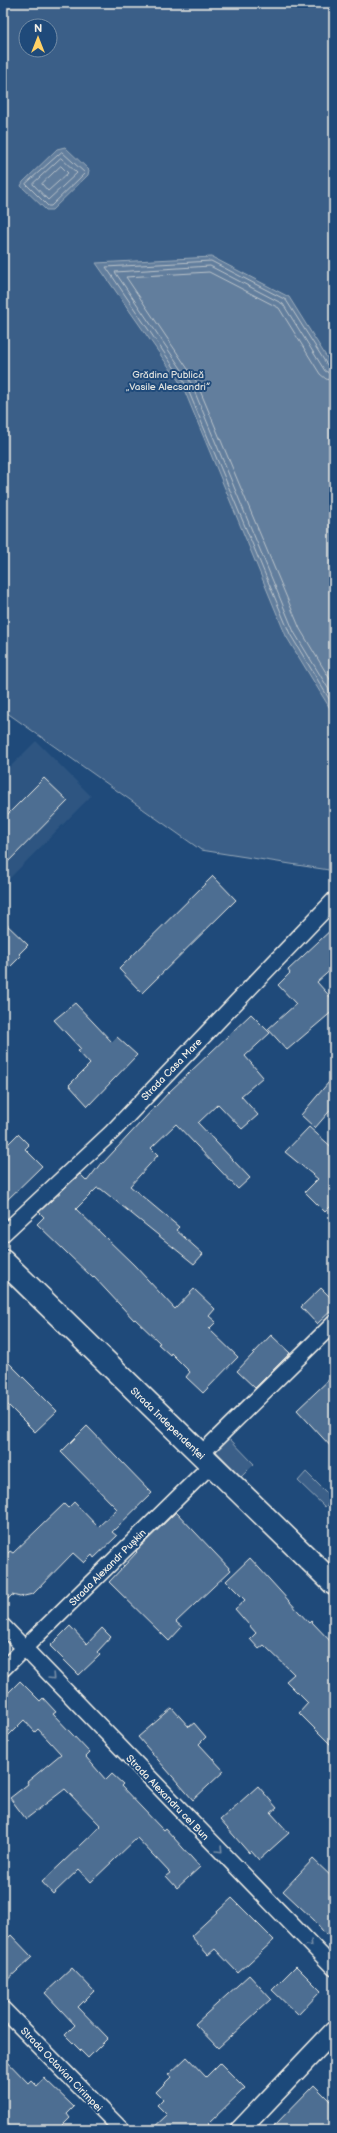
<svg xmlns="http://www.w3.org/2000/svg" width="337" height="2133" font-family="'Balsamiq Sans',sans-serif">
<style>
.built{fill:#2d5581}
.green{fill:#3a5f88;stroke:#97a8b8;fill-rule:evenodd}
.water{fill:#627e9d;stroke:#9cacbb}
.lines{fill:none;stroke-linecap:round;stroke-linejoin:round}
.shore{stroke:#bac3ca;stroke-width:1}
.building{fill:#4d6e92;stroke:#f4f1e8}
.minor-casing{stroke:#f4f1e8;stroke-width:18}
.tertiary-casing{stroke:#f4f1e8;stroke-width:22}
.secondary-casing{stroke:#f4f1e8;stroke-width:25}
.minor{stroke:#1f4a7a;stroke-width:15}
.tertiary{stroke:#1f4a7a;stroke-width:19}
.secondary{stroke:#1f4a7a;stroke-width:22}
.oneway{stroke:#748da6}
.labels{text-anchor:middle;stroke-width:4;stroke-linejoin:round;paint-order:stroke}
.park-label{font-size:10px;fill:#e1e2de;stroke:#1f4a7a}
.street-label{font-size:10px;fill:#f4f1e8;stroke:#1f4a7a}
</style>
<rect width="100%" height="100%" fill="#1f4a7a"/>
<filter id="ink" filterUnits="userSpaceOnUse"><feTurbulence type="fractalNoise" baseFrequency=".025" numOctaves="2"/><feDisplacementMap in="SourceGraphic" scale="8" xChannelSelector="R" yChannelSelector="G"/><feConvolveMatrix kernelMatrix="1 2 1 2 8 2 1 2 1" color-interpolation-filters="sRGB"/></filter>
<g filter="url(#ink)">
<path class="built" d="M36 741 91 796 3 885V774Z"/>
<path class="green" d="M3 3H334V865L329 870 201 850 3 710ZM26 26H50V50H26Z
M228 1437 254 1464 241 1477 215 1450Z
M306 1472 333 1499 325 1507 298 1481Z"/>
<path class="water" d="M65 147 89 170 88 175 52 210H46L21 186 23 182 57 149Z
M212 257 289 297 334 369V715L286 636 183 387 96 263Z"/>
<g class="lines">
<path class="shore" d="M62 152 85 173 51 206H48L26 184Z
M61 158 77 173 48 200 33 184Z
M61 166 68 173 48 191 42 184Z
M334 370 329 368 286 300 211 261 106 267 186 385 290 634 334 707
M334 375 325 371 283 304 210 266 115 272 191 383 294 632 334 698
M334 381 326 379 320 374 279 308 209 272 126 277 196 381 300 629 334 686"/>
</g>
<path class="building" d="M44 778 68 801 3 867V819Z
M213 876 236 900 142 993 119 969Z
M3 921 28 945 19 954 21 956 3 974Z
M334 927V967L317 982 334 1001V1010L287 1050 268 1029 296 1004 278 985 290 973 288 970Z
M75 1003 112 1042 117 1037 137 1055 88 1106 69 1085 90 1064 78 1051 81 1049 54 1020Z
M251 1014 270 1033 245 1056 263 1077 241 1096 258 1115 242 1129 218 1104 198 1123 250 1178 238 1189 176 1124 151 1148 158 1155 130 1186 179 1227 176 1230 203 1254 194 1264 101 1189 97 1188 76 1209 134 1265 175 1309 194 1289 215 1309 209 1316 216 1322 209 1329 238 1357 203 1393 186 1377 190 1372 171 1353 170 1355 158 1344 160 1343 135 1319 134 1320 94 1277 93 1278 37 1224 44 1217 39 1212 80 1174 87 1181 101 1163 102 1164 169 1092Z
M334 1076V1106L315 1128 301 1115Z
M309 1127 334 1149V1203L325 1212 305 1192 318 1179 285 1152Z
M18 1134 29 1145 25 1149 42 1166 3 1204V1149Z
M321 1288 334 1301V1308L317 1324 301 1307Z
M271 1335 290 1353 255 1388 237 1371Z
M3 1357 57 1411 35 1432 3 1400Z
M334 1375V1450L297 1410Z
M87 1426 152 1493 112 1532 117 1536 94 1558 92 1555 84 1563 73 1553 33 1594 20 1597 12 1595 3 1604V1558L10 1551 13 1553 64 1504 68 1508 74 1502 98 1527 117 1509 61 1452Z
M176 1512 231 1570 176 1622 182 1627 169 1641 109 1582 137 1552 136 1551Z
M250 1558 309 1623 311 1621 334 1645V1748L299 1713 308 1703 286 1681 294 1674 264 1645 259 1649 250 1639 256 1633 235 1609 245 1600 226 1581Z
M70 1626 87 1644 102 1628 111 1637 97 1652 100 1655 79 1675 50 1646Z
M20 1681 40 1701 43 1698 56 1712 53 1714 90 1753 86 1757 106 1780 112 1774 123 1784 121 1786 163 1830 165 1828 200 1867 177 1888 166 1876 170 1873 137 1838 91 1882 79 1869 53 1894 42 1882 101 1826 65 1789 26 1819 10 1798 28 1784 27 1782 61 1754 38 1729 35 1732 24 1720 3 1741V1698Z
M172 1708 189 1727 194 1723 206 1737 199 1744 224 1771 193 1800 138 1737Z
M258 1786 277 1808 271 1813 289 1833 259 1860 251 1851 249 1853 220 1820Z
M313 1859 334 1879V1928L326 1935 314 1920 283 1891Z
M232 1898 274 1940 238 1973 215 1949 208 1955 191 1936Z
M11 1935 32 1957 3 1984V1943Z
M296 1966 321 1991 298 2015 272 1990Z
M72 1968 94 1991 78 2007 108 2038 88 2058 65 2035 75 2025 45 1993Z
M249 1975 271 1999 218 2048 195 2024Z
M3 2057 28 2083 31 2080 37 2086 44 2078 74 2107 67 2114 70 2118 58 2130H3Z
M187 2057 206 2077 220 2063 245 2088 208 2124 214 2130H151L167 2115 157 2105 163 2099 156 2092 171 2077 168 2075Z
M314 2085 334 2105V2130H270Z"/>
<g class="lines">
<g class="minor-casing">
<path id="minor" d="M3 1234 112 1132 334 900
M200 1455 334 1323
M3 1626 334 1968
M3 1669 211 1465
M3 2009 122 2130"/>
</g>
<g class="tertiary-casing">
<path id="tertiary" d="M240 2130 334 2031"/>
</g>
<g class="secondary-casing">
<path id="secondary" d="M3 1261 334 1584"/>
</g>
<use href="#minor" class="minor"/>
<use href="#tertiary" class="tertiary"/>
<use href="#secondary" class="secondary"/>
</g>
<defs><path id="oneway-chevron" d="M-2-3.5L2.5 0L-2 3.5" fill="none" stroke-width="1.6" stroke-linecap="round" stroke-linejoin="round"/></defs>
<g class="oneway">
<use href="#oneway-chevron" transform="translate(52 1677) rotate(46)"/>
<use href="#oneway-chevron" transform="translate(220 1850) rotate(46)"/>
<use href="#oneway-chevron" transform="translate(310 1944) rotate(46)"/>
</g>
</g>
<g class="labels">
<g class="park-label">
<text x="168" y="378">Grădina Publică<tspan x="168" dy="12">„Vasile Alecsandri”</tspan></text>
</g>
<g class="street-label">
<text transform="translate(171 1069) rotate(-46)" y="4">Strada Casa Mare</text>
<text transform="translate(168 1423) rotate(44)" y="4">Strada Independenței</text>
<text transform="translate(107 1567) rotate(-45)" y="4">Strada Alexandr Pușkin</text>
<text transform="translate(168 1797) rotate(46)" y="4">Strada Alexandru cel Bun</text>
<text transform="translate(62 2069) rotate(46)" y="4">Strada Octavian Cirimpei</text>
</g>
</g>
<rect width="337" height="2133" fill="none" stroke="#1f4a7a" stroke-width="16"/>
<rect x="8" y="8" width="321" height="2117" fill="none" stroke="#f4f1e8" stroke-width="1.5" filter="url(#ink)"/>
<g transform="translate(38 38)"><circle r="19" fill="#1f4a7a" stroke="#748da6"/>
<path d="M0-3L7 15L0 10L-7 15Z" fill="#ffd166"/>
<text y="-6" font-size="11" font-weight="bold" text-anchor="middle" fill="#f4f1e8">N</text>
</g>
</svg>
